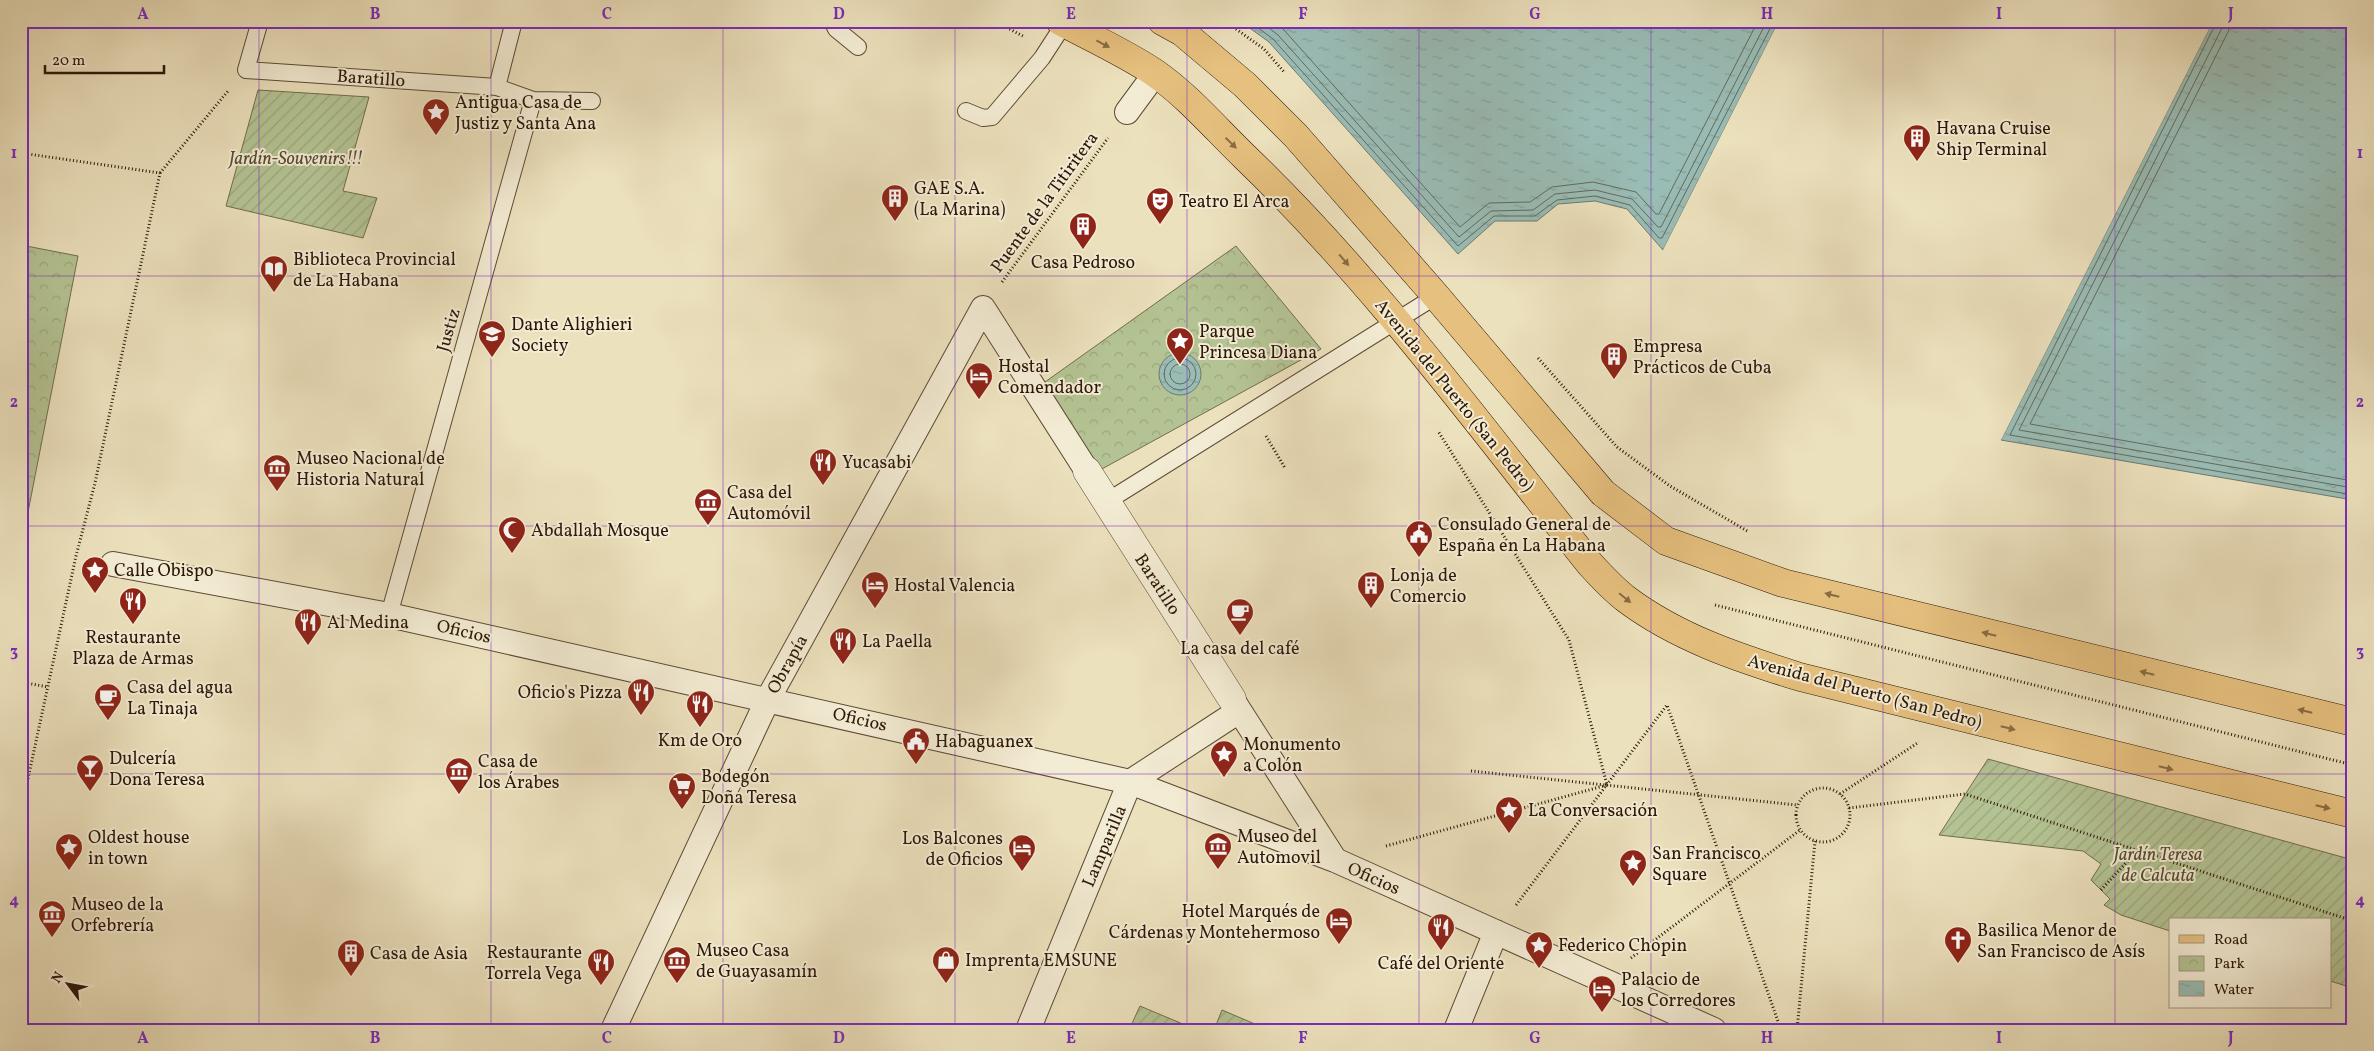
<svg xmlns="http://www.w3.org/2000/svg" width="2374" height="1051" font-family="Vollkorn,serif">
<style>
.park{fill:url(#park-crowns);stroke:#706d4e}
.garden{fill:url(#garden-furrows);stroke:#706d4e}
.water{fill:url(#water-ripples);stroke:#6d7a70}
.pier{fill:#ece1bd}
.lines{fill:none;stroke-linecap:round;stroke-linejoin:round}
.shore{stroke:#626a5e;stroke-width:1}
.service-casing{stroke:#5c4a35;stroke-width:18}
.pedestrian-casing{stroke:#5c4a35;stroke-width:26}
.minor-casing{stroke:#5c4a35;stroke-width:29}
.primary-casing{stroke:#2c1708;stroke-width:29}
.path{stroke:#2c1708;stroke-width:3;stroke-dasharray:1 2.5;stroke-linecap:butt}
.service{stroke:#f3ecd4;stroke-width:16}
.pedestrian{stroke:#f3ecd4;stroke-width:24}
.minor{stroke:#f3ecd4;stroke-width:28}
.primary{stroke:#e6c07e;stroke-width:28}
.oneway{fill:#896c43}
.grid{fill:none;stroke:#7b2cbf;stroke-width:1;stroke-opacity:0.55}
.labels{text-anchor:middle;stroke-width:4;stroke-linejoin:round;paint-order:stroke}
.street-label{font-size:18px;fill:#2c1708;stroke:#f3ecd4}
.poi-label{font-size:18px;fill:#2c1708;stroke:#f3ecd4;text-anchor:start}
.park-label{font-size:18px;font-style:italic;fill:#554b32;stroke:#f3ecd4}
.neatline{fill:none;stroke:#7b2cbf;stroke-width:2}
.grid-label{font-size:16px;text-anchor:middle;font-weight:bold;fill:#7b2cbf}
</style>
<defs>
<pattern id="park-crowns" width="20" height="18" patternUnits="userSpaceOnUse" patternTransform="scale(1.25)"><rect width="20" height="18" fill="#b4c393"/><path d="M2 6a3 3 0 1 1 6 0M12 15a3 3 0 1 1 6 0" fill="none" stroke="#9ba77d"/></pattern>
<pattern id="garden-furrows" width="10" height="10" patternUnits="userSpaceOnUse" patternTransform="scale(1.25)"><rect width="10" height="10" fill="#b4c393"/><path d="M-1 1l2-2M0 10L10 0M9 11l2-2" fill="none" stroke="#9ba77d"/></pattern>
<pattern id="water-ripples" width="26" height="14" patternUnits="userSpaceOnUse" patternTransform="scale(1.25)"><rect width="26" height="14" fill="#99bcb5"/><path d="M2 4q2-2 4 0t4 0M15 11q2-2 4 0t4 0" fill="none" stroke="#84a19a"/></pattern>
</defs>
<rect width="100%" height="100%" fill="#ece1bd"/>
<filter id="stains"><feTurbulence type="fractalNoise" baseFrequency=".004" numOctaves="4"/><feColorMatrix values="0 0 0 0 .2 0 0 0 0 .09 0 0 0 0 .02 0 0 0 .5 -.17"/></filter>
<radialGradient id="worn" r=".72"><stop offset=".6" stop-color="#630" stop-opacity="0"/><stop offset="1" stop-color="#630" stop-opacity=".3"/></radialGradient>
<path class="park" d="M21 245 78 256 21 548Z
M1236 246 1321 349 1100 470 1045 382Z"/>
<path class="garden" d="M258 90 369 97 343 191 377 198 363 238 226 206Z
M1988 759 2353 860V988L2330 981V920H2170V931L2121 915 2104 905 2110 899 2091 880 2101 864 2083 851 1939 835Z
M1140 1006 1197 1030H1129Z
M1222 1010 1269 1030H1214Z"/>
<path class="water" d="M1240 21H1779L1663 250 1627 209 1595 201 1558 204 1537 221H1495L1458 254 1269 42Z
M2213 21H2353V500L2001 440Z
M1159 374a21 21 0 1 1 42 0a21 21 0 1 1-42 0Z"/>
<path class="pier" d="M1779 21H1782L1665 251 1663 250Z
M2210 21H2213L2001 440 1999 438Z"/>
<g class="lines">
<path class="shore" d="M1249 21 1273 39 1458 246 1494 216H1535L1557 200 1595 196 1630 205 1659 238H1662L1774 21
M1260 21 1278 35 1459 237 1491 211 1533 210 1555 194 1595 190 1632 199 1658 227H1661L1767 21
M1273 21 1284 30 1460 227 1489 203 1530 202 1552 187 1593 182 1636 192 1656 214H1659L1758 21
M2217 21 2010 435 2353 495
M2223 21 2222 28 2019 430 2353 488
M2231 21 2228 32 2030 424 2353 481
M1164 374a16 16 0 1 1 32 0a16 16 0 1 1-32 0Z
M1170 374a10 10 0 1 1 20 0a10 10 0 1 1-20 0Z"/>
<g class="service-casing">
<path id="service" d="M260 21 246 70 497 87
M514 21 497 87 533 100 592 101
M832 21 836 29 858 47
M966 111 983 118 992 117 1042 58 1066 21
M1106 502 1436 296
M389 615 533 100"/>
</g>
<g class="pedestrian-casing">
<path id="pedestrian" d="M1127 112 1155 74
M113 564 389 615 1130 782 1335 860 1714 1030
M1232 699 1335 860
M613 1030 768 699 983 308 1087 471
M1028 1030 1130 782 1239 711
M1456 1030 1496 932"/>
</g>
<g class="minor-casing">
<path id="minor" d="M1087 471 1232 699"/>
</g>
<g class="primary-casing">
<path id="primary" d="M1060 21C1092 38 1125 53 1155 73 1188 96 1216 129 1245 157 1374 281 1479 425 1590 564 1601 576 1613 589 1626 599 1678 638 1739 658 1800 677L2353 814
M1162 21 1182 32 1245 85 1296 136 1436 296 1603 493 1666 541 1783 583 2353 722"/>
</g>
<path class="path" d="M994 21 1023 36
M1236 29 1264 49 1285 73
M21 153 160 173 95 483 76 556 21 811
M160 173 228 91
M1002 282 1108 138
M1538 358 1617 447 1670 486 1749 532
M1266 436 1285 468
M1715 605 2353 765
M21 682 48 687
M1471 771 1797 805
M1796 815a27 27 0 1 1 54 0a27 27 0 1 1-54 0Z
M1840 794 1919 742
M1849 808 1965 794 2353 921
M1386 846 1607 785 1569 640 1438 431
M2101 890 2138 850
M1516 905 1667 705 1781 1030
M1631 958 1800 830
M1797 1030 1815 841"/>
<use href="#service" class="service"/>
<use href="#pedestrian" class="pedestrian"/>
<use href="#minor" class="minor"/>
<use href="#primary" class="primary"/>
</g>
<defs><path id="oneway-solid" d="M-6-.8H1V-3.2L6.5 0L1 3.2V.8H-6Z" transform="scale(1.25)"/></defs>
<g class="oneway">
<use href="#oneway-solid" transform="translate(1103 44) rotate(28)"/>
<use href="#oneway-solid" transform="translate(1231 143) rotate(44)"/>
<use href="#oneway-solid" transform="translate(1344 260) rotate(49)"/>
<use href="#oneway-solid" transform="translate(1832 595) rotate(-166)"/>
<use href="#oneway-solid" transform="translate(1625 598) rotate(39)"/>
<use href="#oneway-solid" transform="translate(1989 634) rotate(-166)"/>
<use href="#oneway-solid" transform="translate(2147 673) rotate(-166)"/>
<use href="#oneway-solid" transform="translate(2305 711) rotate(-167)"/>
<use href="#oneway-solid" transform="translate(2008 728) rotate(14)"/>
<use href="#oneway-solid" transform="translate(2166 768) rotate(14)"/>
<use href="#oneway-solid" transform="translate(2323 807) rotate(13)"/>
</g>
<path class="grid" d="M259 21V1030M491 21V1030M723 21V1030M955 21V1030M1187 21V1030M1419 21V1030M1651 21V1030M1883 21V1030M2115 21V1030M21 276H2353M21 526H2353M21 774H2353"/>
<defs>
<g id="sight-pin" transform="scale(1.4375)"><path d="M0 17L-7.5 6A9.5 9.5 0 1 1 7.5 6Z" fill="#8f2418" stroke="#f3ecd4"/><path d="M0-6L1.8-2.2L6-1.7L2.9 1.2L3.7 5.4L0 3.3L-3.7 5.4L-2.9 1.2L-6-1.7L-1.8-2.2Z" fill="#fff"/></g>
<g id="building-pin" transform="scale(1.4375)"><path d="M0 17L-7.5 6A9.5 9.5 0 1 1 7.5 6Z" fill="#8f2418" stroke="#f3ecd4"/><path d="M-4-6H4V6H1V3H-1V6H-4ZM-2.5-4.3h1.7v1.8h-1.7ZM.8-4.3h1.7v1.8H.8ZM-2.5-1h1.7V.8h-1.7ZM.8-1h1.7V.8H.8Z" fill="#fff"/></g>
<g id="theatre-pin" transform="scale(1.4375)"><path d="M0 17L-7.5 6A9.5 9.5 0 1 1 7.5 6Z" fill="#8f2418" stroke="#f3ecd4"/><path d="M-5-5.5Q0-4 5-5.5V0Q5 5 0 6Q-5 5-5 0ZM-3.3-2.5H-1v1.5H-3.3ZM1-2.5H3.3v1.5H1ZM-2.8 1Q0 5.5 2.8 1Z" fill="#fff"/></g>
<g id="library-pin" transform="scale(1.4375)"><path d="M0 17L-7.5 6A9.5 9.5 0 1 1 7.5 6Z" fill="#8f2418" stroke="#f3ecd4"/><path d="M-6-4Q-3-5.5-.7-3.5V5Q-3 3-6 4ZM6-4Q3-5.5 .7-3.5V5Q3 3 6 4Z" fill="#fff"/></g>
<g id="school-pin" transform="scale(1.4375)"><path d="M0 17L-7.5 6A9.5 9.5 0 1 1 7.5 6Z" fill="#8f2418" stroke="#f3ecd4"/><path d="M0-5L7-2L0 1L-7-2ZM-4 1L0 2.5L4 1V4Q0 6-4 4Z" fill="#fff"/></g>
<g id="hotel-pin" transform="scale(1.4375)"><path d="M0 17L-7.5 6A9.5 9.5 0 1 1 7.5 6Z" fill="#8f2418" stroke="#f3ecd4"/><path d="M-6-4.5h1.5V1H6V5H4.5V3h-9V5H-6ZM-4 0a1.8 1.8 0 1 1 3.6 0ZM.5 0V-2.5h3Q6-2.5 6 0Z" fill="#fff"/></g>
<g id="restaurant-pin" transform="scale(1.4375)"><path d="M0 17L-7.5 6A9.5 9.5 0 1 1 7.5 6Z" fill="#8f2418" stroke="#f3ecd4"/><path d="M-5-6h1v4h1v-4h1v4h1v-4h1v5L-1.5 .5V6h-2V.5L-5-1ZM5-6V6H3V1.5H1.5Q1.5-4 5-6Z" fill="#fff"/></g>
<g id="museum-pin" transform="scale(1.4375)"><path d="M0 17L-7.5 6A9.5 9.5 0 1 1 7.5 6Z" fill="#8f2418" stroke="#f3ecd4"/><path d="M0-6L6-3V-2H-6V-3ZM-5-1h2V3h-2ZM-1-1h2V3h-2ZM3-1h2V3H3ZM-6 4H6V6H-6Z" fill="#fff"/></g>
<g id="mosque-pin" transform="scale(1.4375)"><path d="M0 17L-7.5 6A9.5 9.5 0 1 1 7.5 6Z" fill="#8f2418" stroke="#f3ecd4"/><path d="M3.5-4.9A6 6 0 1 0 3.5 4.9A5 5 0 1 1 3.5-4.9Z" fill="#fff"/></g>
<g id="civic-pin" transform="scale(1.4375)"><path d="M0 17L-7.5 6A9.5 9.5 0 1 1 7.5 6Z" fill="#8f2418" stroke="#f3ecd4"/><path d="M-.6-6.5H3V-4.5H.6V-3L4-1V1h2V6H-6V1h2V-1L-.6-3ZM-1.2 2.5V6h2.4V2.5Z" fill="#fff"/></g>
<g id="cafe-pin" transform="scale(1.4375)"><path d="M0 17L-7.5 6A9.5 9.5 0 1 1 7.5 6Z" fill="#8f2418" stroke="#f3ecd4"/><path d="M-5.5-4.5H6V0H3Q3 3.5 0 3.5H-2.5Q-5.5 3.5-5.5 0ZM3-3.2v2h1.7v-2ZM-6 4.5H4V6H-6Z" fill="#fff"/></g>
<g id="bar-pin" transform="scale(1.4375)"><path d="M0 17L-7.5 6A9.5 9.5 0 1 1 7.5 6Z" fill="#8f2418" stroke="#f3ecd4"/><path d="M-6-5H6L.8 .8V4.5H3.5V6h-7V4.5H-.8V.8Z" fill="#fff"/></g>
<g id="supermarket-pin" transform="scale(1.4375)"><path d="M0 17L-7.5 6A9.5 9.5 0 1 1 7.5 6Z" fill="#8f2418" stroke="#f3ecd4"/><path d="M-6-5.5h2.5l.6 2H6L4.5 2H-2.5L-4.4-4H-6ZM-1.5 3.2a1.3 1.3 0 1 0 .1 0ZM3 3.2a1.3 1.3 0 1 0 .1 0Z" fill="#fff"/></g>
<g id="church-pin" transform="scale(1.4375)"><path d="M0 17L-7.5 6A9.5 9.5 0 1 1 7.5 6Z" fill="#8f2418" stroke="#f3ecd4"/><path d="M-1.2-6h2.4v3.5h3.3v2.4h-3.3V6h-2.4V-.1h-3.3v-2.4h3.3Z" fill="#fff"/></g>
<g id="shop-pin" transform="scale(1.4375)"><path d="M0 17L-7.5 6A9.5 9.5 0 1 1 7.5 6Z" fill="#8f2418" stroke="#f3ecd4"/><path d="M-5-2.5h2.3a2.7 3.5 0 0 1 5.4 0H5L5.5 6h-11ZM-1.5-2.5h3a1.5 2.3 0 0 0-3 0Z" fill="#fff"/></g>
</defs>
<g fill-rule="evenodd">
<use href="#sight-pin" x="436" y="112"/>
<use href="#building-pin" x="1917" y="138"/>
<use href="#building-pin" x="895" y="198"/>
<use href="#theatre-pin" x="1160" y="201"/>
<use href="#building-pin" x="1083" y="226"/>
<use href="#library-pin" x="274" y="269"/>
<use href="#school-pin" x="492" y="334"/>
<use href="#sight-pin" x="1180" y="341"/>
<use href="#building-pin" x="1614" y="356"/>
<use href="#hotel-pin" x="979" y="376"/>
<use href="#restaurant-pin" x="823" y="462"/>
<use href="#museum-pin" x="277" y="468"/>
<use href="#museum-pin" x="708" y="502"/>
<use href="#mosque-pin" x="512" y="530"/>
<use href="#civic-pin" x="1419" y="534"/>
<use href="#sight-pin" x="95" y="570"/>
<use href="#hotel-pin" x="875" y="585"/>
<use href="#building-pin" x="1371" y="585"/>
<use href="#restaurant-pin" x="133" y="601"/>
<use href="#cafe-pin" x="1240" y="612"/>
<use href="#restaurant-pin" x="308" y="622"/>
<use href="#restaurant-pin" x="843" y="641"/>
<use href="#restaurant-pin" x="641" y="692"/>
<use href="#cafe-pin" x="108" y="697"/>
<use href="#restaurant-pin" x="700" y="704"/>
<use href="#civic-pin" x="916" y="741"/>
<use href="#sight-pin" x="1224" y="754"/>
<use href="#bar-pin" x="90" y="768"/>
<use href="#museum-pin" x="459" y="771"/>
<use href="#supermarket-pin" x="682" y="786"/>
<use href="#sight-pin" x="1509" y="810"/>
<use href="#museum-pin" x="1218" y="846"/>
<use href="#sight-pin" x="69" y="847"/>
<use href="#hotel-pin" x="1022" y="848"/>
<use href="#sight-pin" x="1633" y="863"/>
<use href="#museum-pin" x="52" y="914"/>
<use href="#hotel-pin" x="1339" y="921"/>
<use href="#restaurant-pin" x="1441" y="927"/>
<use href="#church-pin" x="1958" y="940"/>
<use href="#sight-pin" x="1539" y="945"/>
<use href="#building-pin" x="351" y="953"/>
<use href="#museum-pin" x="677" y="960"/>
<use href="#shop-pin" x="946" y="960"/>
<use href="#restaurant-pin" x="601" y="962"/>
<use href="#hotel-pin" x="1602" y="989"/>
</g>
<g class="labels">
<g class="street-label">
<text transform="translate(371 78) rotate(4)" y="6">Baratillo</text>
<text transform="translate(1044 202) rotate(-54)" y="6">Puente de la Titiritera</text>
<text transform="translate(448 330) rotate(-74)" y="6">Justiz</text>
<text transform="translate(1455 395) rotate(51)" y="6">Avenida del Puerto (San Pedro)</text>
<text transform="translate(1158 584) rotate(57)" y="6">Baratillo</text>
<text transform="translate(464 631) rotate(13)" y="6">Oficios</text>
<text transform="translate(787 664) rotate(-61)" y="6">Obrapía</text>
<text transform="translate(1865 691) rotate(15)" y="6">Avenida del Puerto (San Pedro)</text>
<text transform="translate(860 719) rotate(13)" y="6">Oficios</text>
<text transform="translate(1104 846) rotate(-67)" y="6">Lamparilla</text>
<text transform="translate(1374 878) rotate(24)" y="6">Oficios</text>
</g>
<g class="poi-label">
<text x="455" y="108">Antigua Casa de<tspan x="455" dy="21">Justiz y Santa Ana</tspan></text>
<text x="1936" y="134">Havana Cruise<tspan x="1936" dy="21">Ship Terminal</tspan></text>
<text x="914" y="194">GAE S.A.<tspan x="914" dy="21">(La Marina)</tspan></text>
<text x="1179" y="207">Teatro El Arca</text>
<text x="293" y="265">Biblioteca Provincial<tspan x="293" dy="21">de La Habana</tspan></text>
<text x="1083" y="268" text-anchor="middle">Casa Pedroso</text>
<text x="511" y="330">Dante Alighieri<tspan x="511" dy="21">Society</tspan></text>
<text x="1199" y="337">Parque<tspan x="1199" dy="21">Princesa Diana</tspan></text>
<text x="1633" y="352">Empresa<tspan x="1633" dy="21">Prácticos de Cuba</tspan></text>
<text x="998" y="372">Hostal<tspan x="998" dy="21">Comendador</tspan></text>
<text x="296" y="464">Museo Nacional de<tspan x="296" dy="21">Historia Natural</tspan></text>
<text x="842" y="468">Yucasabi</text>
<text x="727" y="498">Casa del<tspan x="727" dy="21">Automóvil</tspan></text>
<text x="1438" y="530">Consulado General de<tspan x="1438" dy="21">España en La Habana</tspan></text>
<text x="531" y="536">Abdallah Mosque</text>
<text x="114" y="576">Calle Obispo</text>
<text x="1390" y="581">Lonja de<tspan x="1390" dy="21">Comercio</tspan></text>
<text x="894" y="591">Hostal Valencia</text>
<text x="327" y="628">Al Medina</text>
<text x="133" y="643" text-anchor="middle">Restaurante<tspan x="133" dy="21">Plaza de Armas</tspan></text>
<text x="862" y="647">La Paella</text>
<text x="1240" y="654" text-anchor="middle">La casa del café</text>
<text x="127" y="693">Casa del agua<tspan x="127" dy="21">La Tinaja</tspan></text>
<text x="622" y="698" text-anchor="end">Oficio's Pizza</text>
<text x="700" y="746" text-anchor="middle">Km de Oro</text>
<text x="935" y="747">Habaguanex</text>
<text x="1243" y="750">Monumento<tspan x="1243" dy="21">a Colón</tspan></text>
<text x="109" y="764">Dulcería<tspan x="109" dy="21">Dona Teresa</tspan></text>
<text x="478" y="767">Casa de<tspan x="478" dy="21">los Árabes</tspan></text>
<text x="701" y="782">Bodegón<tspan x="701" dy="21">Doña Teresa</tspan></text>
<text x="1528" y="816">La Conversación</text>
<text x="1237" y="842">Museo del<tspan x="1237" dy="21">Automovil</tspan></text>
<text x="88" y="843">Oldest house<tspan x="88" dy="21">in town</tspan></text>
<text x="1003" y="844" text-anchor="end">Los Balcones<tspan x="1003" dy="21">de Oficios</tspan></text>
<text x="1652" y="859">San Francisco<tspan x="1652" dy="21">Square</tspan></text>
<text x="71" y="910">Museo de la<tspan x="71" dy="21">Orfebrería</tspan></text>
<text x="1320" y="917" text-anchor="end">Hotel Marqués de<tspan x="1320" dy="21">Cárdenas y Montehermoso</tspan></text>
<text x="1977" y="936">Basilica Menor de<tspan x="1977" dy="21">San Francisco de Asís</tspan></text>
<text x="1558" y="951">Federico Chopin</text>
<text x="696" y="956">Museo Casa<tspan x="696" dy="21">de Guayasamín</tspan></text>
<text x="582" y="958" text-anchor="end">Restaurante<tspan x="582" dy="21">Torrela Vega</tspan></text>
<text x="370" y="959">Casa de Asia</text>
<text x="965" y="966">Imprenta EMSUNE</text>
<text x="1441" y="969" text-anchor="middle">Café del Oriente</text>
<text x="1621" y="985">Palacio de<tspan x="1621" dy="21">los Corredores</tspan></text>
</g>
<g class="park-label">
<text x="296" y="164">Jardín-Souvenirs!!!</text>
<text x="2158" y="860">Jardín Teresa<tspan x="2158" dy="21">de Calcuta</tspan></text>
</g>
</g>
<rect width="2374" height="1051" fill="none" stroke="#ece1bd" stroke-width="55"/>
<rect x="2169" y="918" width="162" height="90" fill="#f3ecd4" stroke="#a39782"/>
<rect x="2179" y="935" width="25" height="8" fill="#e6c07e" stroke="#a39782"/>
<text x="2214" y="944" font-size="15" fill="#2c1708">Road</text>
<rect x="2179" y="956" width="25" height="15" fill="url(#park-crowns)" stroke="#a39782"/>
<text x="2214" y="968" font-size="15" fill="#2c1708">Park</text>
<rect x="2179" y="981" width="25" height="15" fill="url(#water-ripples)" stroke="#a39782"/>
<text x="2214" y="994" font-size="15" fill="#2c1708">Water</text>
<g transform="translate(68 984) rotate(302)" stroke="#f3ecd4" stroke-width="4" paint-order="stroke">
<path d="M0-4L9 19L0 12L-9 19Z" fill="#2c1708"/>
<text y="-8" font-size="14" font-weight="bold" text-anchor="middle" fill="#2c1708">N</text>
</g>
<path d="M45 65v8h119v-8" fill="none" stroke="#2c1708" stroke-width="2.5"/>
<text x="52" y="65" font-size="15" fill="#2c1708" stroke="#f3ecd4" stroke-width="4" paint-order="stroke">20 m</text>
<rect x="28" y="28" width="2318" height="996" class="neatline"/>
<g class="grid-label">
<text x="143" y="19">A</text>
<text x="375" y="19">B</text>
<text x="607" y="19">C</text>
<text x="839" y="19">D</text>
<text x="1071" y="19">E</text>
<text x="1303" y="19">F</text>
<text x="1535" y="19">G</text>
<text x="1767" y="19">H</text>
<text x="1999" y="19">I</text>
<text x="2231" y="19">J</text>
<text x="14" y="158">1</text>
<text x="2360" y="158">1</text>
<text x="14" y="407">2</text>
<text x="2360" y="407">2</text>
<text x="14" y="656">3</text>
<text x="2360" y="656">3</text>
<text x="14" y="905">4</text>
<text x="2360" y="905">4</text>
<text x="143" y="1043">A</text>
<text x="375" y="1043">B</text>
<text x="607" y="1043">C</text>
<text x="839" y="1043">D</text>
<text x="1071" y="1043">E</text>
<text x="1303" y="1043">F</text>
<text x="1535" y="1043">G</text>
<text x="1767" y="1043">H</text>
<text x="1999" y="1043">I</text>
<text x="2231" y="1043">J</text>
</g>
<rect width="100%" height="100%" filter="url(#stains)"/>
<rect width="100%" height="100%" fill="url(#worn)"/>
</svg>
